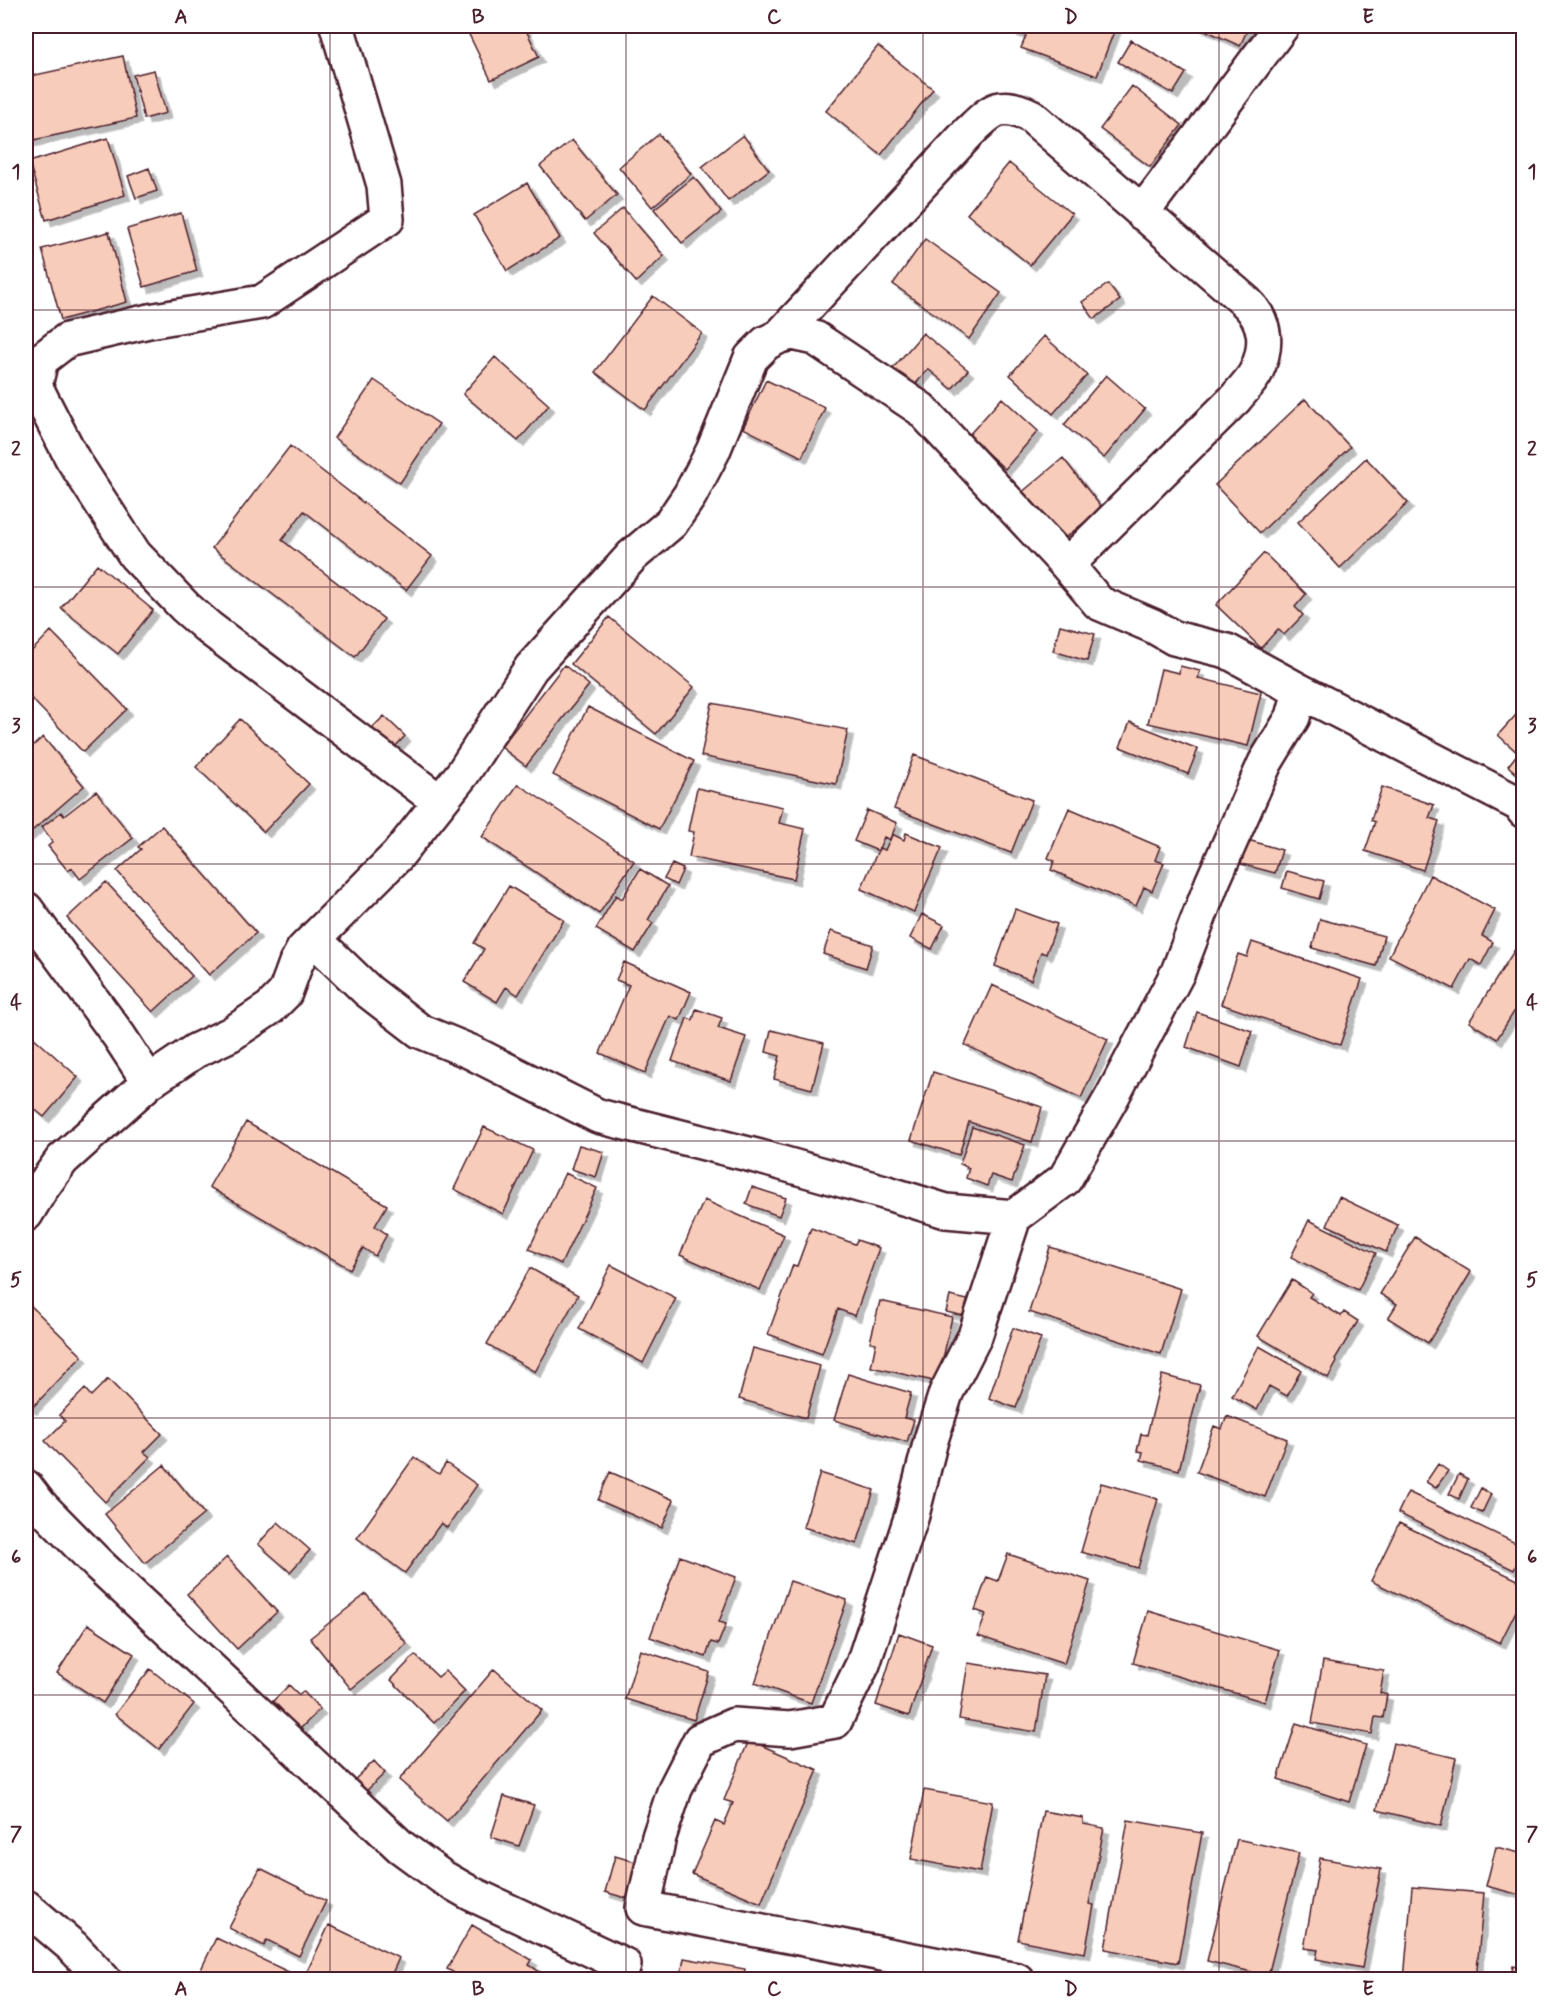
<svg xmlns="http://www.w3.org/2000/svg" width="1549" height="2005" font-family="Mynerve,sans-serif">
<style>
.building{fill:#f8ccba;stroke:#4a1f2b;stroke-width:1.5;filter:url(#shadow)}
.lines{fill:none;stroke-linecap:round;stroke-linejoin:round}
.minor-casing{stroke:#4a1f2b;stroke-width:38}
.minor{stroke:#fff;stroke-width:33}
.grid{fill:none;stroke:#4a1f2b;stroke-width:1.5;stroke-opacity:0.55}
.neatline{fill:none;stroke:#4a1f2b;stroke-width:2}
.grid-label{font-size:20px;text-anchor:middle;font-weight:bold;fill:#4a1f2b}
</style>
<defs>
<filter id="shadow"><feDropShadow dx="5.5" dy="5.5" stdDeviation="0" flood-color="#0004"/></filter>
</defs>
<rect width="100%" height="100%" fill="#fff"/>
<filter id="ink" filterUnits="userSpaceOnUse"><feTurbulence type="fractalNoise" baseFrequency=".0167" numOctaves="2"/><feDisplacementMap in="SourceGraphic" scale="12" xChannelSelector="R" yChannelSelector="G"/><feConvolveMatrix kernelMatrix="1 2 1 2 8 2 1 2 1" color-interpolation-filters="sRGB"/></filter>
<g filter="url(#ink)">
<path class="building" d="M465 26H524L539 57 491 80Z
M1002 26H1116L1097 76 1021 48 1026 36 1002 27Z
M1196 26H1249L1240 46Z
M1131 40 1186 73 1173 94 1118 62Z
M878 46 933 89 881 155 826 111Z
M123 56 136 118 29 141 26 125V77Z
M154 70 166 113 144 119 133 75Z
M1132 86 1182 125 1150 167 1100 129Z
M659 134 691 174 652 207 619 167Z
M743 135 769 170 728 201 702 167Z
M108 138 125 195 46 220 29 162Z
M572 140 617 195 585 221 540 166Z
M1009 163 1072 214 1030 265 967 214Z
M149 168 157 191 136 198 128 176Z
M694 177 721 212 682 243 654 209Z
M527 183 560 238 507 271 474 215Z
M623 208 664 256 636 282 594 233Z
M181 213 197 271 144 287 127 229Z
M109 232 127 302 61 320 42 249Z
M925 239 1001 293 969 339 893 284Z
M1108 284 1120 300 1094 319 1082 302Z
M653 296 702 333 645 410 595 372Z
M923 333 968 370 952 389 928 369 909 392 888 374Z
M1044 336 1087 375 1053 414 1010 375Z
M495 357 549 405 518 441 463 394Z
M1106 375 1145 409 1104 458 1064 425Z
M374 380 439 424 400 483 334 438Z
M766 380 825 408 802 457 743 428Z
M1002 398 1038 431 1005 469 968 436Z
M1305 399 1350 447 1260 533 1215 485Z
M290 446 432 556 406 590 304 511 282 540 384 619 355 657 212 548Z
M1063 458 1102 508 1060 542 1021 493Z
M1366 458 1408 503 1340 568 1298 522Z
M1264 553 1306 594 1295 607 1303 615 1284 635 1278 629 1261 648 1216 605Z
M97 564 153 610 118 654 61 608Z
M609 617 694 687 656 734 571 664Z
M1060 625 1095 634 1087 661 1053 651Z
M51 631 127 709 83 752 26 693V657Z
M564 665 589 685 526 766 501 747Z
M1180 666 1200 671 1198 678 1261 693 1248 746 1148 723 1161 669 1179 673Z
M712 703 848 730 836 784 701 756Z
M1524 706V780L1508 766 1518 753 1498 735Z
M588 707 694 761 659 829 553 775Z
M384 716 405 736 394 748 372 728Z
M240 719 309 784 264 832 196 767Z
M1130 722 1198 749 1188 774 1120 747Z
M43 737 84 786 26 836V752Z
M914 755 1032 800 1011 853 894 809Z
M518 784 634 861 599 914 482 837Z
M1382 787 1434 805 1429 818 1439 821 1423 870 1365 851 1375 822 1371 820Z
M697 788 783 807 779 823 805 829 794 879 689 857 694 832 688 831Z
M96 791 133 838 80 879 72 868 68 871 48 846 53 842 42 827 61 812 64 816Z
M1069 808 1160 847 1155 860 1164 863 1152 891 1144 887 1136 906 1051 870 1054 861 1048 858Z
M867 810 897 823 890 840 884 837 878 851 854 841Z
M162 826 256 933 209 975 117 871 141 849 138 847Z
M906 833 942 848 914 912 861 889 879 848 885 850 892 834 904 840Z
M1248 840 1282 850 1275 873 1241 864Z
M672 864 683 869 676 885 664 879Z
M640 869 668 886 648 920 653 923 635 952 596 929 616 895 622 899Z
M1287 871 1324 881 1319 899 1282 888Z
M1430 875 1495 910 1482 936 1493 942 1481 965 1470 959 1454 989 1389 956Z
M106 882 192 976 153 1012 67 918Z
M509 886 564 920 518 995 506 987 497 1002 464 982 484 949 474 943Z
M1015 909 1057 924 1046 954 1041 952 1031 980 995 966Z
M922 914 944 925 932 949 910 938Z
M1320 919 1384 936 1376 966 1312 948Z
M831 931 873 945 866 968 823 954Z
M1524 935V996L1497 1039 1469 1022Z
M1252 942 1362 979 1340 1045 1221 1004 1238 954 1247 957Z
M624 962 691 992 679 1020 670 1016 645 1073 600 1053 629 985 616 980Z
M992 985 1108 1039 1081 1098 965 1045Z
M696 1009 722 1018 718 1028 746 1037 731 1081 672 1061 687 1018 693 1020Z
M1197 1012 1252 1031 1241 1067 1186 1047Z
M771 1030 824 1043 812 1089 774 1079 780 1056 766 1052Z
M32 1036 78 1077 44 1117 26 1102V1043Z
M933 1072 1042 1107 1032 1142 969 1122 959 1155 911 1140Z
M246 1122 387 1205 375 1226 387 1234 375 1256 363 1248 350 1269 209 1187Z
M484 1127 533 1150 503 1214 454 1189Z
M972 1127 1025 1145 1012 1182 991 1175 987 1186 966 1178 969 1168 960 1164Z
M579 1145 604 1152 596 1177 571 1169Z
M565 1173 597 1188 561 1264 529 1249Z
M752 1187 786 1198 779 1216 746 1204Z
M1339 1197 1398 1225 1386 1252 1327 1225Z
M704 1200 784 1235 760 1290 680 1255Z
M1309 1220 1376 1253 1358 1290 1291 1257Z
M811 1228 855 1244 857 1240 879 1248 855 1316 838 1309 822 1354 768 1334 793 1265 797 1266Z
M1415 1237 1471 1272 1428 1343 1388 1318 1397 1304 1380 1294Z
M1050 1247 1181 1289 1161 1354 1029 1312Z
M611 1265 676 1298 643 1363 579 1329Z
M530 1268 578 1295 535 1372 487 1344Z
M1292 1280 1312 1293 1309 1297 1341 1316 1344 1312 1358 1321 1335 1359 1337 1362 1328 1378 1258 1336Z
M950 1296 972 1301 969 1317 946 1312Z
M26 1301 82 1356 31 1409 26 1404Z
M880 1301 952 1317 938 1382 871 1367 876 1343 870 1342Z
M1013 1328 1041 1338 1016 1408 989 1398Z
M1259 1346 1301 1370 1287 1396 1269 1386 1257 1410 1232 1396Z
M753 1348 820 1366 806 1418 739 1399Z
M848 1374 911 1393 904 1418 914 1420 907 1442 834 1420Z
M1162 1375 1200 1385 1179 1470 1141 1460 1143 1452 1137 1451 1141 1434 1147 1435Z
M108 1379 162 1434 144 1452 150 1457 105 1502 45 1441 65 1421 59 1415 85 1389 91 1396Z
M1227 1416 1287 1439 1265 1497 1197 1472 1214 1426 1222 1429Z
M414 1457 439 1474 446 1463 477 1485 447 1528 441 1523 405 1573 357 1538Z
M1438 1464 1448 1471 1436 1488 1426 1482Z
M164 1465 204 1514 145 1563 105 1514Z
M610 1472 674 1500 662 1528 598 1500Z
M820 1473 874 1490 857 1544 803 1527Z
M1459 1474 1468 1479 1459 1499 1449 1494Z
M1101 1483 1158 1499 1138 1568 1081 1552Z
M1481 1488 1491 1494 1482 1513 1471 1508Z
M1408 1492 1524 1547 1514 1570 1398 1513Z
M278 1522 310 1550 290 1572 258 1544Z
M1399 1523 1524 1583V1595L1500 1643 1371 1581Z
M1008 1554 1090 1581 1064 1664 978 1636 986 1614 975 1610 987 1577 998 1581Z
M680 1556 736 1577 719 1622 726 1624 718 1644 711 1642 706 1657 650 1637Z
M227 1557 277 1612 237 1649 187 1594Z
M790 1581 847 1600 811 1703 755 1683Z
M366 1594 407 1644 351 1689 310 1638Z
M1148 1611 1280 1650 1265 1702 1133 1663Z
M88 1624 134 1654 103 1703 57 1673Z
M899 1633 932 1645 909 1716 876 1705Z
M640 1650 709 1672 694 1720 625 1699Z
M415 1655 438 1677 445 1671 465 1691 434 1723 391 1680Z
M1323 1661 1384 1671 1380 1693 1387 1695 1383 1718 1375 1717 1372 1734 1312 1723Z
M968 1663 1045 1675 1036 1732 959 1719Z
M150 1669 194 1704 159 1749 115 1714Z
M494 1669 542 1710 447 1821 399 1780Z
M289 1685 299 1695 303 1691 320 1709 296 1733 278 1715 283 1711 273 1701Z
M1296 1723 1366 1745 1349 1802 1278 1779Z
M749 1740 818 1770 761 1903 692 1874 715 1821 724 1825 733 1803 724 1800Z
M1393 1743 1456 1758 1441 1826 1377 1810Z
M374 1761 385 1773 361 1796 350 1784Z
M924 1790 993 1802 980 1872 911 1859Z
M504 1796 534 1805 519 1846 491 1837Z
M1043 1811 1083 1818V1824L1104 1828 1089 1904 1094 1905 1085 1953 1018 1940Z
M1128 1820 1202 1833 1178 1963 1105 1949Z
M1237 1839 1299 1853 1268 1976 1207 1961Z
M1496 1847 1524 1854V1896L1486 1886Z
M615 1856 639 1863 629 1899 605 1892Z
M1320 1858 1381 1869 1362 1968 1316 1959 1318 1950 1304 1948Z
M260 1868 326 1901 299 1956 267 1940 264 1946 229 1928Z
M1412 1887 1484 1893 1476 1980H1404Z
M329 1925 399 1958 389 1980H303Z
M472 1925 532 1960 529 1965 553 1980H452L456 1974 447 1969Z
M216 1938 293 1974 291 1980H196Z
M684 1958 745 1969 744 1980H680Z
M1513 1966 1524 1968V1980H1510Z
M26 1970 42 1979 41 1980H26Z"/>
<g class="lines">
<g class="minor-casing">
<path id="minor" d="M337 26 384 185 387 219 262 302 149 321 67 340 41 360 35 386 72 458 135 555 185 607 209 628 440 802
M1142 213 1282 26
M780 336 969 132C991 111 999 100 1031 116L1246 302C1267 322 1268 346 1256 372 1251 382 1242 390 1235 399L1067 565
M1300 691 1519 804 1524 811
M26 909 119 1036 149 1082
M26 1214 41 1189 62 1160 149 1082 195 1051 231 1034 270 1008 285 993 296 963 303 950 397 856 463 773 531 668 632 556 671 523 690 495 713 451 751 358 766 343 780 336 792 333 815 338 921 409 1067 565 1099 603 1153 626 1174 638 1227 651 1300 691 1293 717 1265 763 1212 883 1178 972 1112 1097 1065 1179 1014 1217 946 1211 884 1192 760 1157 598 1116 471 1052 420 1031 368 991 314 939
M1014 1217 975 1336 946 1393 931 1440 912 1515 863 1664 835 1721 790 1729 734 1725 700 1740 675 1789 659 1837 643 1908 1017 1980
M26 1487 39 1504 97 1563 401 1847 442 1877 470 1893 624 1965 619 1980
M26 1907 73 1947 104 1980"/>
</g>
<use href="#minor" class="minor"/>
</g>
</g>
<path class="grid" d="M330 26V1980M626 26V1980M923 26V1980M1219 26V1980M26 310H1524M26 587H1524M26 864H1524M26 1141H1524M26 1418H1524M26 1695H1524"/>
<rect width="1549" height="2005" fill="none" stroke="#fff" stroke-width="66"/>
<rect x="33" y="33" width="1483" height="1939" class="neatline"/>
<g class="grid-label">
<text x="181" y="23">A</text>
<text x="478" y="23">B</text>
<text x="774" y="23">C</text>
<text x="1071" y="23">D</text>
<text x="1368" y="23">E</text>
<text x="16" y="178">1</text>
<text x="1532" y="178">1</text>
<text x="16" y="455">2</text>
<text x="1532" y="455">2</text>
<text x="16" y="732">3</text>
<text x="1532" y="732">3</text>
<text x="16" y="1009">4</text>
<text x="1532" y="1009">4</text>
<text x="16" y="1286">5</text>
<text x="1532" y="1286">5</text>
<text x="16" y="1563">6</text>
<text x="1532" y="1563">6</text>
<text x="16" y="1840">7</text>
<text x="1532" y="1840">7</text>
<text x="181" y="1995">A</text>
<text x="478" y="1995">B</text>
<text x="774" y="1995">C</text>
<text x="1071" y="1995">D</text>
<text x="1368" y="1995">E</text>
</g>
</svg>
